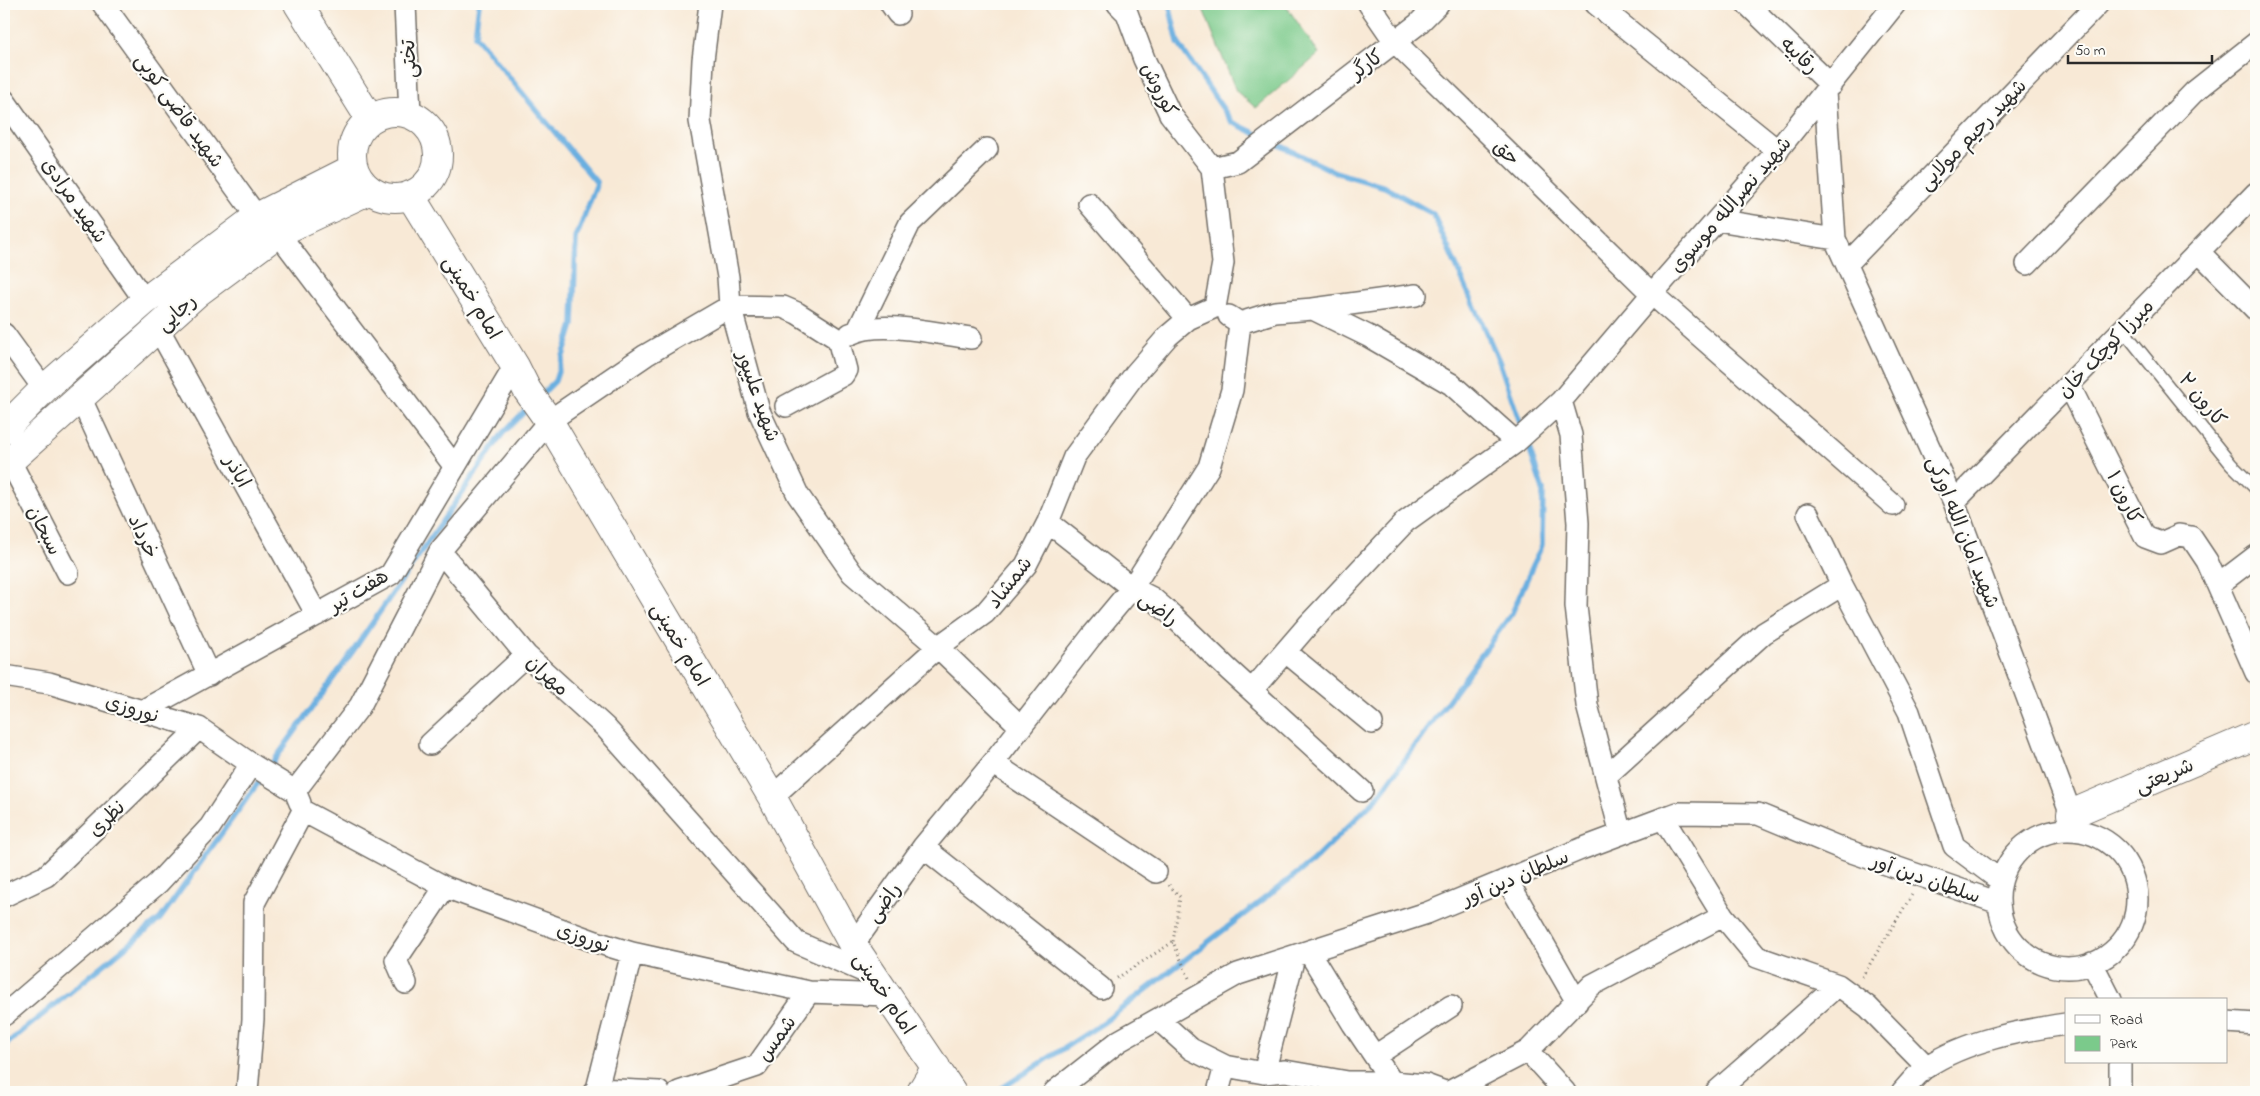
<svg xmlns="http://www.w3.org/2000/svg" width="2260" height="1096" font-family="'Indie Flower','Playpen Sans Arabic',sans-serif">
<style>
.green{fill:#7bca8b;stroke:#537a5b}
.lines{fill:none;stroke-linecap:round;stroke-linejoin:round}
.stream{stroke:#6aafe0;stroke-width:5.5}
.lane-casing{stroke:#736e67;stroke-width:14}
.street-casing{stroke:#736e67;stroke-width:24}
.secondary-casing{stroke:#736e67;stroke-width:30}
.path{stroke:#736e67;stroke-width:3;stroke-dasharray:1 4;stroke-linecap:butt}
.lane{stroke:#fff;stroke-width:11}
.street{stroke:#fff;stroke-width:21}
.secondary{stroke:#fff;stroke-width:28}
.labels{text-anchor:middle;stroke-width:4.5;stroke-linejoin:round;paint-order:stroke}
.street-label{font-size:20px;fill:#2b2b2b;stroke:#fdfcf7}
</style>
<rect width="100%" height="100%" fill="#fdfcf7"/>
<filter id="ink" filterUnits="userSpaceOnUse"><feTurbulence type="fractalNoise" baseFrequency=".02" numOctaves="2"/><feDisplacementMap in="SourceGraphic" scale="10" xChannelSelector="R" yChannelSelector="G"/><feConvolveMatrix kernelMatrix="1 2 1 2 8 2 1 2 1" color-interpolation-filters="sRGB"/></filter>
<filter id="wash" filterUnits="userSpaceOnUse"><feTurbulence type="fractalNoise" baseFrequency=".0096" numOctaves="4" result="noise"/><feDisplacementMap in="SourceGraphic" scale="20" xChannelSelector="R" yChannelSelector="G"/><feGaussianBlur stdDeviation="1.12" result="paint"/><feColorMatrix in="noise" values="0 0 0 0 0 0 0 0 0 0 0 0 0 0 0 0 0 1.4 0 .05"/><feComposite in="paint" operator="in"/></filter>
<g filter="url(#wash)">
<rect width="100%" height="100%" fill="#f8e9d6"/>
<path class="green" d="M1201 4H1285L1319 54 1256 108 1236 91Z"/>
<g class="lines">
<path class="stream" d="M479 4 475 36 597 183 576 238 573 325 555 381 539 397
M1169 4 1178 43 1232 122 1263 137
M1273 142 1335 172 1385 187 1433 214 1499 361 1523 431
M4 1046 160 919 353 651 503 433 529 407
M996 1092 1103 1023 1312 862 1377 798 1512 613 1542 545 1543 490 1526 439"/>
</g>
</g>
<g filter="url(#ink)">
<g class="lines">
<g class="lane-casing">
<path id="lane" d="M2123 330 2231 464 2256 489"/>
</g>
<g class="street-casing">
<path id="street" d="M103 4 257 217
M405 4 410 114
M710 4 703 60 700 121 728 277 730 306 759 411 798 495 852 573 938 647 1021 727
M891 4 898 14
M1118 4 1127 13 1144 59 1170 114 1212 168
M1369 4 1395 42 1652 294 1893 505
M1596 4 1778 151
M1747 4 1831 85
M1825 92 1835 239 1954 502 2071 814 2080 830
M4 100 145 301
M1212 168 1238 162 1418 24 1438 4
M1212 168 1223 263 1215 307
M1089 204 1188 319
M1717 220 1835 239
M278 233 455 467
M2199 252 2256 310
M1847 264 2098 4
M2027 264 2194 92 2256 43
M1313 309 1416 295
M1229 316 1240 323 1275 312 1313 309 1368 336 1451 384 1516 442
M158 328 317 615
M858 330 910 223 987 149
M4 334 44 389
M850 334C880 319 937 334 971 338
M2069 385 2145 537 2161 543 2179 535 2191 537 2207 561 2256 673
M80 397 209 675
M1561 401 1571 435 1578 523 1576 606 1587 705 1621 834
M10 461 68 573
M1954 502 2256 193
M1808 514 1842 585 1909 712 1954 846 2001 881
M1048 522 1132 588 1152 598 1173 616 1229 670 1362 791
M440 551 549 421 646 355 730 306 783 307 797 313 838 339 846 370 843 375 786 406
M2218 585 2256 556
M1286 652 1372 723
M4 676 49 683 199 728 251 764 295 791 300 803
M1252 690 1308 625 1405 522 1516 442 1561 401 1652 294 1773 156 1895 4
M142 711 391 574 515 366
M430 744 526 655
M993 763 1156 872
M1606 776 1764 633 1842 585
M295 791 360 706 440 551 526 655 605 727 796 942 872 975
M772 797 938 647 985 613 1026 565 1048 522 1074 457 1135 374 1168 336 1188 319 1215 307
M303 811 445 887 596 942 632 953 809 992 886 995
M1663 818 1723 916 1757 957 1838 985 1868 1007 1927 1067
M1999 899a69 69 0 1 1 138 0a69 69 0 1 1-138 0Z
M923 847 1101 988
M1507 880 1577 1002
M4 896 46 876 199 728
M853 945 923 847 993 763 1091 637 1132 588 1209 467 1232 390 1240 323
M1309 952 1353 1024 1392 1082 1426 1085 1445 1092
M2092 963 2111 1000
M406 983 396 960 445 887
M4 1015 158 883 210 827 251 764
M1159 1020 1191 1049 1225 1066 1264 1073 1285 1071 1348 1082H1392
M2226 1022 2256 1024
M1528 1051 1565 1092
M1375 1056 1451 1006
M1264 1073 1294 957
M597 1089 659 1092
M247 1092 253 1019 254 903 303 811
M594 1092 597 1089 632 953
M679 1092 757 1066 809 992
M1054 1092 1119 1041 1238 974 1427 913 1581 849 1677 813 1758 814 1843 849 1999 903
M1218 1092 1225 1066
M1449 1092 1528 1051 1592 985 1723 916
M1716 1092 1838 985
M1902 1092C1909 1084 1917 1074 1926 1067 1967 1040 2019 1031 2066 1024
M2120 1092V1062"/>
</g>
<g class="secondary-casing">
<path id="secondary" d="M298 4 370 119
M352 155a43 43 0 1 1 86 0a43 43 0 1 1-86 0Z
M410 195 515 366 527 390 549 421 772 797 853 945 952 1092
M4 429 44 389 145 301 257 217 354 168
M4 466 197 293 278 233 370 190
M2071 814 2256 735
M921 1092 936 1067"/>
</g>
<path class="path" d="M1169 885 1180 897 1173 942 1189 978
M1862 977 1913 893
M1117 978 1173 942"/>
<use href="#lane" class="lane"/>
<use href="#street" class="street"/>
<use href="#secondary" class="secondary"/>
</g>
</g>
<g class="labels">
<g class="street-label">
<text transform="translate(1800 55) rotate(44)" y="7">رقابیه</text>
<text transform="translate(408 59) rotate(-93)" y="7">تختی</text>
<text transform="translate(1366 64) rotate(-37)" y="7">کارگر</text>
<text transform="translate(1160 89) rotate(63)" y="7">کوروش</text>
<text transform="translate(180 110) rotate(54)" y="7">شهید قاضی کوبی</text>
<text transform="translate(1972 134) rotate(-46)" y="7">شهید رحیم مولایی</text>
<text transform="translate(1507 152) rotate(44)" y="7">حق</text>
<text transform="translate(75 200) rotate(55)" y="7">شهید مرادی</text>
<text transform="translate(1730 204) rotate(-49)" y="7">شهید نصرالله موسوی</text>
<text transform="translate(473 297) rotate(59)" y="7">امام خمینی</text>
<text transform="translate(176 312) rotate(-42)" y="7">رجایی</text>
<text transform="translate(2105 348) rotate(-46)" y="7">میرزا کوچک خان</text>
<text transform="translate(759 396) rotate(71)" y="7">شهید علیپور</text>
<text transform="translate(2203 399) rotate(51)" y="7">کارون ۲</text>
<text transform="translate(238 471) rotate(61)" y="7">اباذر</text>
<text transform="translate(2125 497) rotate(64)" y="7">کارون ۱</text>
<text transform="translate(45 530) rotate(63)" y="7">سبحان</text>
<text transform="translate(1964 532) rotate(68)" y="7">شهید امان الله اورکی</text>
<text transform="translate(144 536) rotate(65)" y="7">خرداد</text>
<text transform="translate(1009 582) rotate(-52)" y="7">شمشاد</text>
<text transform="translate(358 590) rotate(-31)" y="7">هفت تیر</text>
<text transform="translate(1159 608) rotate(37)" y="7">راضی</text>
<text transform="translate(681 644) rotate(59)" y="7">امام خمینی</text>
<text transform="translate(548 675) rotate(43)" y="7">مهران</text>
<text transform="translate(133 708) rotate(17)" y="7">نوروزی</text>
<text transform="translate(2164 775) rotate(-23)" y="7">شریعتی</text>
<text transform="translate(106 818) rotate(-44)" y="7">نظری</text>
<text transform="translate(1515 877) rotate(-23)" y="7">سلطان دین آور</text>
<text transform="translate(1926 878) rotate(19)" y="7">سلطان دین آور</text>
<text transform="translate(883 902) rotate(-54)" y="7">راضی</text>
<text transform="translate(584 937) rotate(19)" y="7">نوروزی</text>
<text transform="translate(885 993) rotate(56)" y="7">امام خمینی</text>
<text transform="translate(776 1038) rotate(-54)" y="7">شمس</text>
</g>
</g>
<rect width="2260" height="1096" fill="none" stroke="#fdfcf7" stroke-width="20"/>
<rect x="2065" y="998" width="162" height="65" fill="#fdfcf7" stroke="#a9a8a5"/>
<rect x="2075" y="1015" width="25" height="8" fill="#ffffff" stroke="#a9a8a5"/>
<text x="2110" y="1024" font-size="15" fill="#2b2b2b">Road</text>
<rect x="2075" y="1036" width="25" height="15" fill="#7bca8b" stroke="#a9a8a5"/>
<text x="2110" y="1048" font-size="15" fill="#2b2b2b">Park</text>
<path d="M2068 55v8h144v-8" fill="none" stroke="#2b2b2b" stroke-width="2.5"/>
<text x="2075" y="55" font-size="15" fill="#2b2b2b" stroke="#fdfcf7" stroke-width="4" paint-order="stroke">50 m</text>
</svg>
